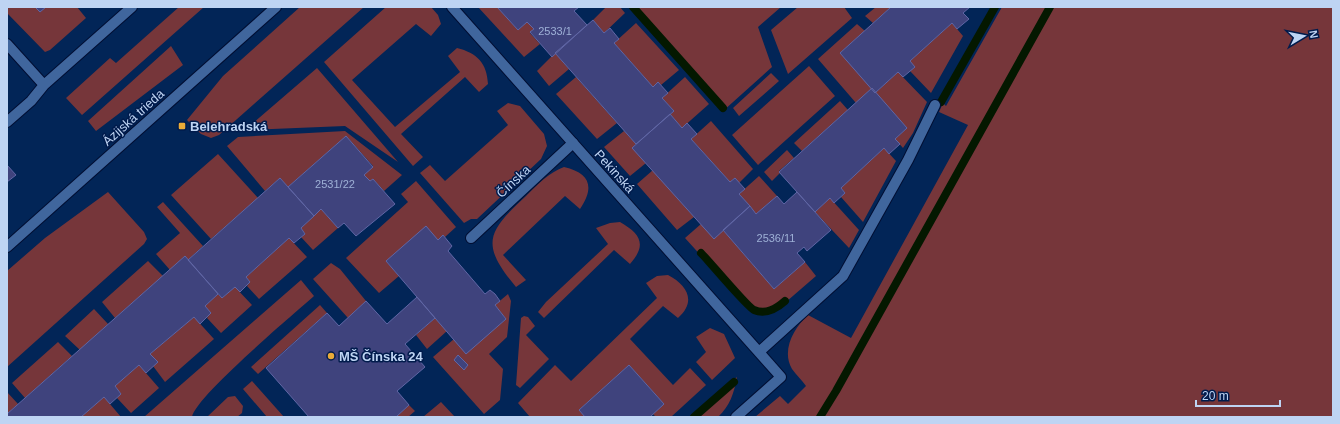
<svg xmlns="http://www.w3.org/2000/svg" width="1340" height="424" font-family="Helvetica,sans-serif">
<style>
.green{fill:#76363a}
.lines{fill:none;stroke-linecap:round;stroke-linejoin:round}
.stream{stroke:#041800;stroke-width:8}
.building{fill:#3f437d;stroke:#6066a5}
.lane-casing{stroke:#000e32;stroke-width:12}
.street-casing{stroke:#000e32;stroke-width:12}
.secondary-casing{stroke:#000e32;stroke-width:12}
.lane{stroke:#40669d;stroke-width:10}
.street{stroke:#40669d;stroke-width:10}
.secondary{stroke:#40669d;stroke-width:10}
.poi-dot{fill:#e9ab38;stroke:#001b4c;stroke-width:1.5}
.labels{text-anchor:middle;stroke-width:3;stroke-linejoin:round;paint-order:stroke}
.number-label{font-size:11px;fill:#9eb0d6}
.street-label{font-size:13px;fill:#bed4f3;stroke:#001b4c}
.poi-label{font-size:13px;font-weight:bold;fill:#bed4f3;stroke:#001b4c;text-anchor:start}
</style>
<rect width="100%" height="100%" fill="#022557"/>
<path class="green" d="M7 7H77L86 18 50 50 45 52 7 13Z
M179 7H204L82 115 66 98 110 58 116 63Z
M300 7H364L219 135 211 138 201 134 187 120 223 76Z
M386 7H431L438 15 441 24 431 36 416 24 352 80 395 127 460 72 448 56 457 48C477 53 487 63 488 84L479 92 465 77 401 134 423 157 413 166 324 62Z
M478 7H497L518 30 527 22 534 29 530 33 540 44 524 57Z
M606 7H620L625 13 604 33 593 20Z
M631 7H781L758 27 772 67 723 111Z
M798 7H844L852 18 788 74 771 30Z
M876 7H891L873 23 865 16Z
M1002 7H1333V417H755L780 396 788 404 806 386C802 380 796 375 792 369 781 350 794 328 808 315L851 338 968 125 939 112 943 103 946 106Z
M636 23 679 70 661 85 658 82 653 87 614 43Z
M952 23 963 36 931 93 910 71V61Z
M857 24 865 31 840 53 872 88 856 103 818 59Z
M171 46 183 65 96 131 88 121Z
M555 53 569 69 549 86 537 71Z
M809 66 835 96 758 165 732 135Z
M317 68 398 162 345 126 245 130Z
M898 72 927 102 913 133 903 148 895 139 907 128 875 93Z
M771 73 779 81 739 116 733 108Z
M576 77 617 123 597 139 556 94Z
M685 77 709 104 682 128 670 114 674 111 662 98Z
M840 101 848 110 802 151 794 143Z
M508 103 520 106 544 134 547 146 541 159 477 219H471L464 223 420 173 430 165 445 181 508 125 497 111Z
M711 121 753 169 739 183 735 178 730 182 691 139Z
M345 131 402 175 384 191 373 179 370 181 364 175 373 166 346 136 288 187 280 178 265 191 227 146 238 137Z
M624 131 636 144 633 148 646 163 630 176 604 147Z
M884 148 896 161 863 222 841 197 845 193 841 188Z
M787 150 794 158 779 171 780 173 772 181 764 172Z
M218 154 258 198 211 239 171 195Z
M564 167C590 173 595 187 580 209L565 196 503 255 526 280 516 287C480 244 487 232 526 196 538 184 548 173 564 167Z
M653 170 694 217 677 230 637 184Z
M759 176 777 196 756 214 739 194Z
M416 181 456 227 445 237 443 235 438 240 386 261 399 276 379 293 346 258 408 202 401 194Z
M108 192 144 232 147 239 144 244 7 367V271L45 238Z
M830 198 859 230 849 248 815 212Z
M163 202 203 246 188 260 185 256 170 270 156 254 180 233 157 207Z
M321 209 338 228 313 250 301 237 305 234 301 228Z
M620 222C641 234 647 245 630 264L614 250 544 318 538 312 546 302 608 244 596 228 610 223Z
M701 224 723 230 774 289 805 262 816 276 779 308 766 314 752 312 685 238Z
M289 238 307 257 259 299 247 286 250 282 246 277Z
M148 261 163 276 115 318 102 302Z
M331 263 340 269 366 301 348 318 313 279Z
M668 275C687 285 697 301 678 318L663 306 630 339 673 385 690 368 706 385 671 417H656L653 414 664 404 629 365 579 410 585 417H530L518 403 555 365 571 381 657 298 646 283 657 276Z
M301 280 314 296C294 314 195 397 192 417H144Z
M235 287 252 305 221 333 207 318 211 313 205 306 218 294 222 298Z
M508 294 511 301 507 337 489 354 503 369 500 400 484 414 433 357 454 339 466 353 506 319 495 305Z
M320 305 327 313 258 374 251 367Z
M94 309 108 324 80 350 65 336Z
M524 316 528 317 535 326 526 335 549 359 520 388 516 385 521 318Z
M194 317 214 339 165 382 153 366 157 362 150 354Z
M435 318 447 331 427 349 416 335Z
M710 328 724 334 735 358 712 380 696 362 706 352 696 337Z
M58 342 72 356 25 398 12 383Z
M139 365 159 388 131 413 117 398 121 394 115 386Z
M737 377C734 393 730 406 718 417H692Z
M252 381 284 417H267L243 389Z
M7 392 18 404 7 414Z
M235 396 243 406 242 413 237 417H207L228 397Z
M104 397 121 417H81Z
M441 402 455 417H423Z
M409 405 415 411 408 417H396Z"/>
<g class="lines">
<path class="stream" d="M633 7 723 108
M941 102 995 7
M701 253C709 261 748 308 754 310 766 315 776 309 785 301
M694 417 734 382
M820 417 836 391 1050 7"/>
</g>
<path class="building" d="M35 7H46L40 12Z
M497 7H579L574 11 587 25 552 57 530 32 534 29 527 22 518 30Z
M891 7H970L963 13 969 19 957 29 952 23 910 61 915 67 903 77 898 72 875 93 840 53Z
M593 20 604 33 610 28 619 39 614 43 653 87 658 82 668 93 662 98 674 111 636 144 555 53Z
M872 88 907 128 895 139 900 144 889 154 884 148 841 188 845 193 834 203 830 198 815 212 779 172Z
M670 114 682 128 687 123 697 134 691 139 730 182 735 178 745 189 739 194 750 206 714 239 632 148Z
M346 136 373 167 364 175 370 181 373 179 395 204 356 236 344 223 338 228 321 209 314 216 288 187Z
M7 165 16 175 7 182Z
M280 178 314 216 301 228 305 234 294 243 289 238 246 277 250 282 240 292 235 287 222 298 188 260Z
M797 192 831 230 807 251 804 247 797 253 805 262 774 289 723 230 750 206 756 214 777 196 784 204Z
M426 226 438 240 443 235 452 246 448 251 485 294 490 290 495 294 500 301 495 305 506 319 466 354 386 261Z
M185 256 218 294 205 306 211 313 200 324 194 317 150 354 158 362 146 373 139 365 115 386 121 394 110 404 104 397 81 417H7V414Z
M417 297 435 318 405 344 425 367 397 391 409 405 396 417H309L266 368 327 313 339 326 366 301 387 324Z
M458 355 468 365 464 370 454 360Z
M629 365 664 404 650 417H585L579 410Z"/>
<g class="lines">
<g class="lane-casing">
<path id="lane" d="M471 238 573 143"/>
</g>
<g class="street-casing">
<path id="street" d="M452 7 781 377 736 417
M7 44 44 85
M7 122 31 101 44 85 132 7
M759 352 843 276 908 160 935 105"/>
</g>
<g class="secondary-casing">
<path id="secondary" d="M7 247 276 7"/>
</g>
<use href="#lane" class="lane"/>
<use href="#street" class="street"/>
<use href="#secondary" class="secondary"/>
</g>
<g class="poi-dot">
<rect x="178" y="122" width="8" height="8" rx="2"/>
<circle cx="331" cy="356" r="4"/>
</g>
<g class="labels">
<g class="number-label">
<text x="555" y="35">2533/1</text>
<text x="335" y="188">2531/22</text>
<text x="776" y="242">2536/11</text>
</g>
<g class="street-label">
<text transform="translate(133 117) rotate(-42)" y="5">Ázijská trieda</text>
<text transform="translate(615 171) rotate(48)" y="5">Pekinská</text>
<text transform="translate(513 181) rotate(-43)" y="5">Čínska</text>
</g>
<g class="poi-label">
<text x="190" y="131">Belehradská</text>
<text x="339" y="361">MŠ Čínska 24</text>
</g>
</g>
<rect width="1340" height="424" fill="none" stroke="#bed4f3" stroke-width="16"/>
<g transform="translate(1304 36) rotate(80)" stroke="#001b4c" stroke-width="3" paint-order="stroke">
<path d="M0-3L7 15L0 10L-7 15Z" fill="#bed4f3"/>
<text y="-6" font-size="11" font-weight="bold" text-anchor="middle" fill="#bed4f3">N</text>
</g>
<path d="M1196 400v6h84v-6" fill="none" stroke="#bed4f3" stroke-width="2"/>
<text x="1202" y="400" font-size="12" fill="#bed4f3" stroke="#001b4c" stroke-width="3" paint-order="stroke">20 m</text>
</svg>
